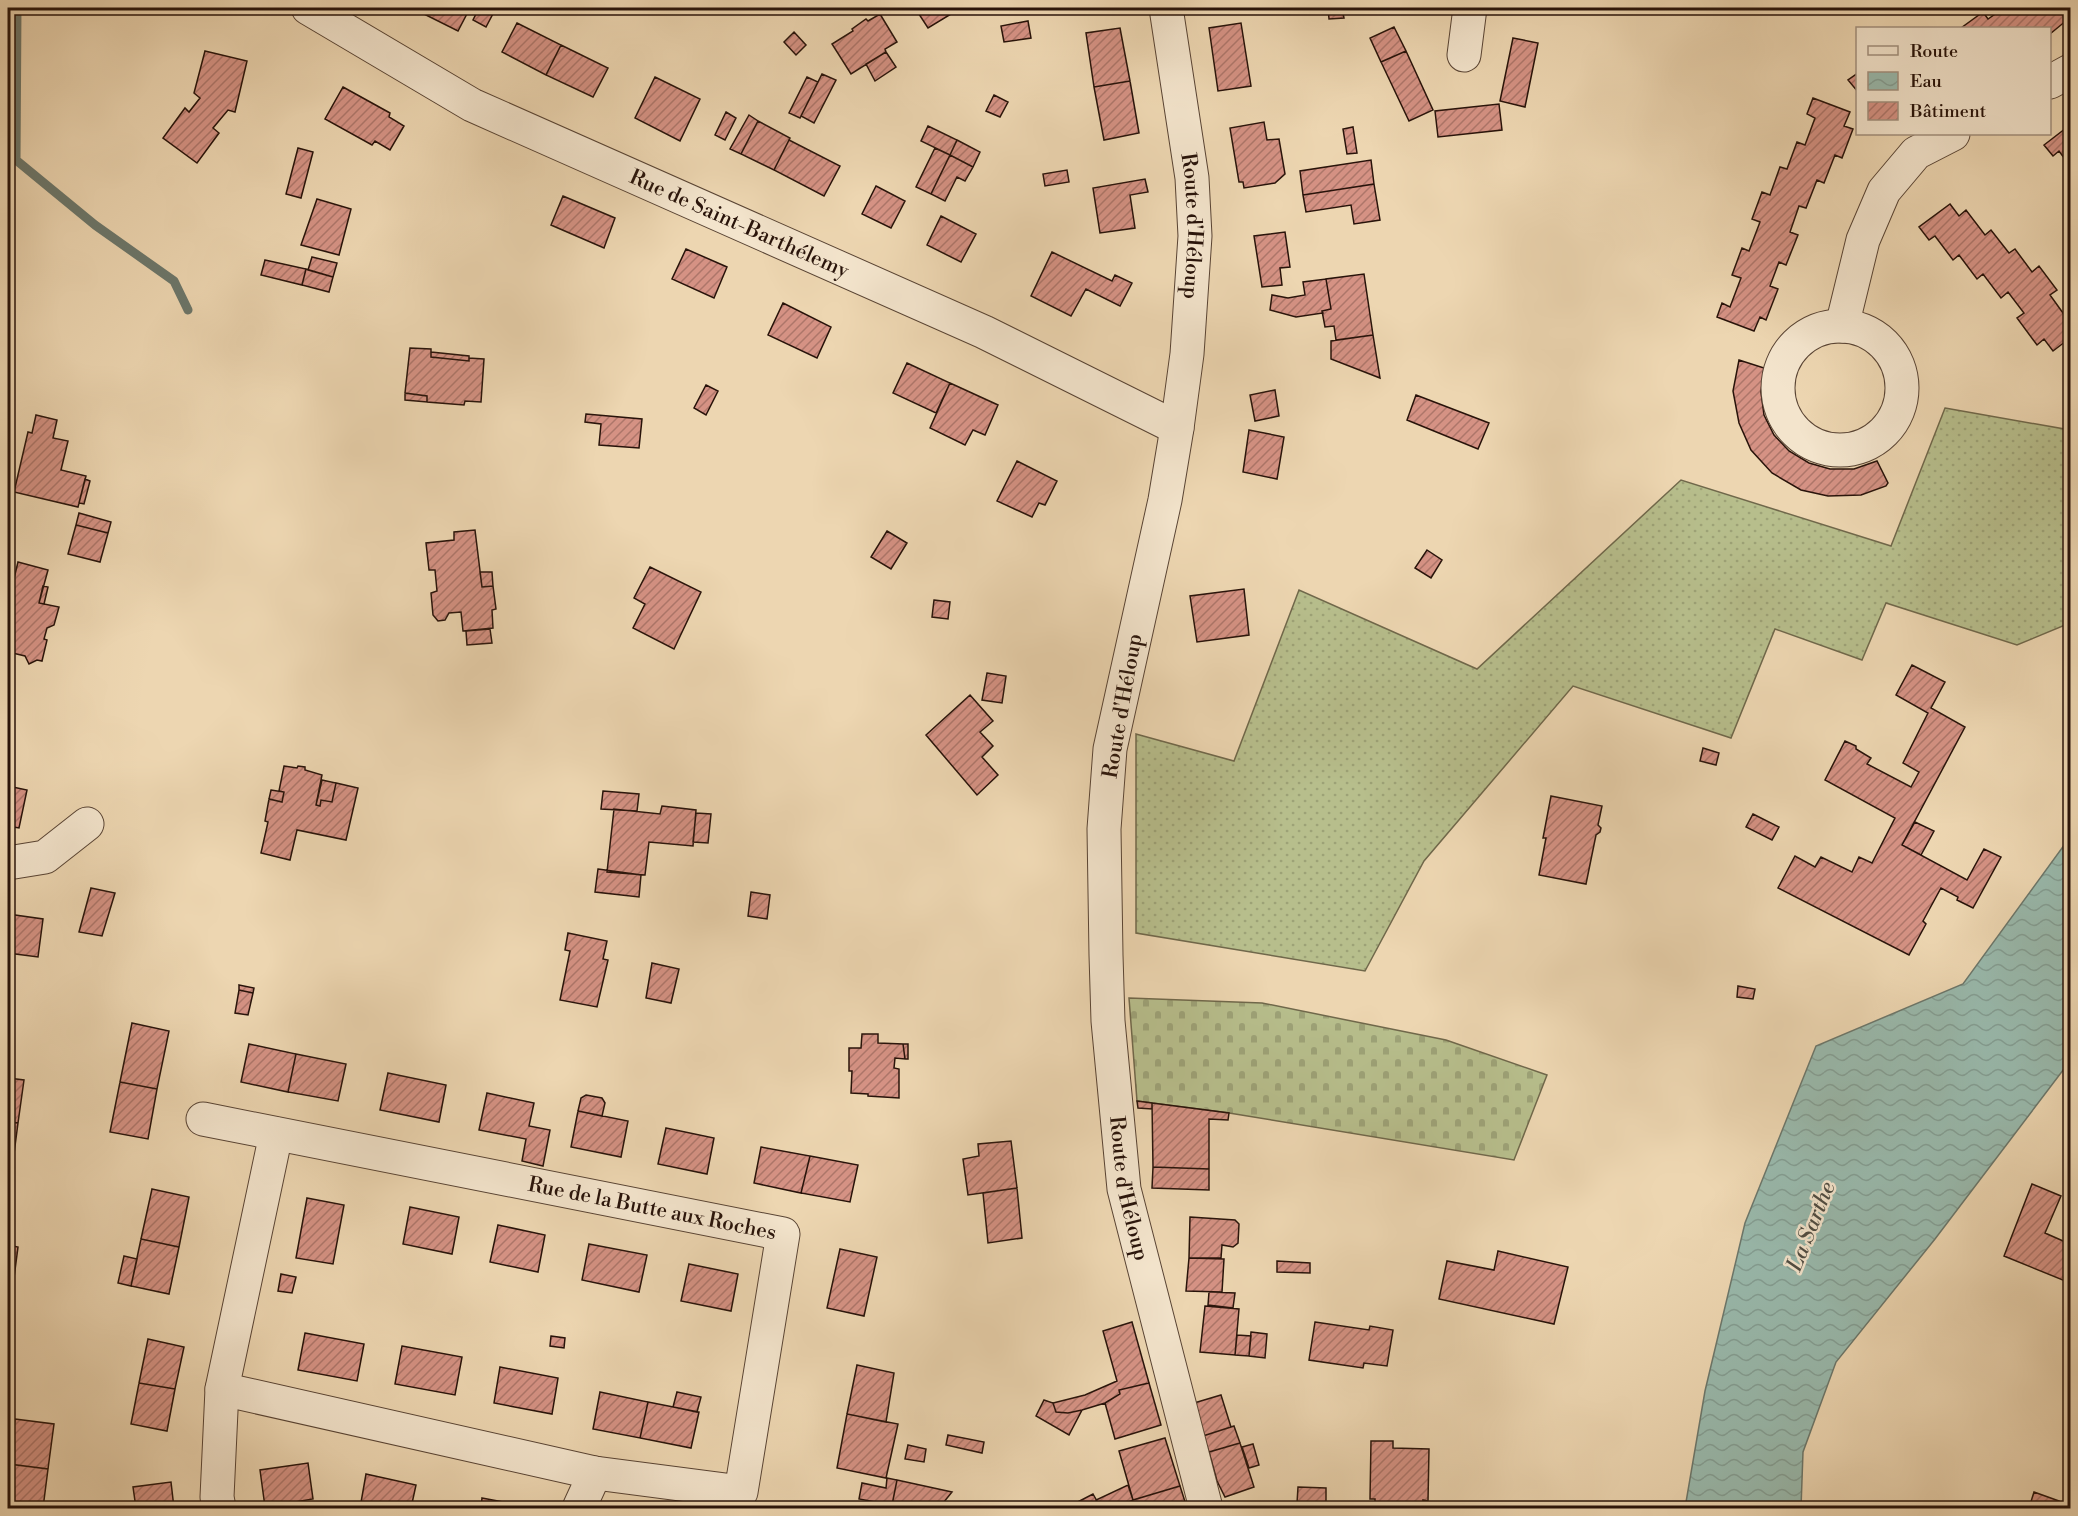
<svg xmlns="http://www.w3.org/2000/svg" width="2078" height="1516" font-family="'Libre Bodoni',serif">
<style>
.grass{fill:url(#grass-dots);stroke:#70684b;stroke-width:1.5}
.cemetery{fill:url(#cemetery-stones);stroke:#70684b;stroke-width:1.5}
.water{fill:url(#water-waves);stroke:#6c776b;stroke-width:1.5}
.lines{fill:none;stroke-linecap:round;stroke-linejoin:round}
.stream{stroke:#6c776b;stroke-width:9}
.building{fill:url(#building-hatch);stroke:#28130a;stroke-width:1.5}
.minor-casing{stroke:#594434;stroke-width:35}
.minor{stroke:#f3e4cc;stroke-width:33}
.labels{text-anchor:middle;stroke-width:5;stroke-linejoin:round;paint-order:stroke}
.street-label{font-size:21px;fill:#28130a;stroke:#f3e4cc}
.water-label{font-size:22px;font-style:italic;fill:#504d43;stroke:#f3e4cc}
</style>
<defs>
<pattern id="grass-dots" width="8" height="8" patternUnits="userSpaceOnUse" patternTransform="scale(1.5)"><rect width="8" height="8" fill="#b7be8c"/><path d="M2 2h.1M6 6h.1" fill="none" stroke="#9da277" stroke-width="1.8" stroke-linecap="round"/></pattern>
<pattern id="cemetery-stones" width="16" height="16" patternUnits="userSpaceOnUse" patternTransform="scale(1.5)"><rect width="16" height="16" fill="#b7be8c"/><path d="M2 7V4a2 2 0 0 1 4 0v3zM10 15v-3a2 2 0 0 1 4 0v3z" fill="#9da277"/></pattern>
<pattern id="water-waves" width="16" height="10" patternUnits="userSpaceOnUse" patternTransform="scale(1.5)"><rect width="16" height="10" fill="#99b9ac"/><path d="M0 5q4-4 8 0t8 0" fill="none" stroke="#849e93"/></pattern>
<pattern id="building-hatch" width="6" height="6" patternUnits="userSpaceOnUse" patternTransform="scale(1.5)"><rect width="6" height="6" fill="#d59284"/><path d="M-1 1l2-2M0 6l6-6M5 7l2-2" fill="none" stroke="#ad766a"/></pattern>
</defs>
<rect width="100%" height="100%" fill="#edd6b1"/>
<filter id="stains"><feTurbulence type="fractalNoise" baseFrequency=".00333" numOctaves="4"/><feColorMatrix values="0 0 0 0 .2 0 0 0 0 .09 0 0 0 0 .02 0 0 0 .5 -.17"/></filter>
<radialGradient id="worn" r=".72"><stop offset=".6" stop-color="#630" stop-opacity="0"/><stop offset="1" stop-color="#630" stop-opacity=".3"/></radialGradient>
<path class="grass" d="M8 8H17L16 160 8 178Z
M1945 408 2070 430V623L2017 645 1886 603 1862 660 1775 629 1731 738 1573 686 1424 861 1365 971 1136 933V734L1234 761 1299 590 1477 669 1681 480 1891 546Z"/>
<path class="cemetery" d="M1129 998 1262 1003 1446 1040 1547 1075 1514 1160 1229 1113 1137 1101Z"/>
<path class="water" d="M2070 837V1061L1935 1239 1836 1362 1803 1452 1801 1508H1685L1705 1391 1745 1223 1816 1046 1963 984Z"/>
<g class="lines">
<path class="stream" d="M17 8 16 160 95 225 174 281 188 310"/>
</g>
<path class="building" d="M412 8H470L458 31Z
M479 8H496L486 27 473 20Z
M915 8H961L928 28Z
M1328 8H1342L1344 18 1329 19Z
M2004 8 2018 9 2070 8 2062 14 2067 20 2050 34V28H1961L1983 12 1988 19Z
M880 14 897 42 885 49 886 52 851 74 832 44 853 31 852 29 866 19 868 21Z
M1028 21 1031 38 1004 42 1001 26Z
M517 23 561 45 546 75 502 52Z
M1241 23 1251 86 1218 91 1209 28Z
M1394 27 1406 51 1381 62 1370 38Z
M1120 28 1130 81 1094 87 1086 33Z
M794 32 806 45 796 55 784 42Z
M1513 38 1538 43 1525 107 1500 101Z
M561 45 608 68 593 97 546 75Z
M205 51 247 61 235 112 228 110 213 128 219 133 197 163 163 138 185 108 189 112 200 98 194 93Z
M1406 51 1433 110 1409 121 1381 62Z
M886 52 896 67 875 81 866 64Z
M1858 73V92L1848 80Z
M822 74 836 80 814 123 801 116Z
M655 77 700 99 680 141 635 118Z
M807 77 818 82 800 118 789 113Z
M1130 81 1139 133 1104 140 1094 87Z
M343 87 390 113 389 117 404 126 390 150 375 141 372 145 325 119Z
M994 95 1008 102 1000 117 986 111Z
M1813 98 1850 112 1844 126 1853 129 1842 158 1835 155 1824 183 1817 180 1806 208 1799 206 1790 232 1798 235 1786 265 1779 262 1770 286 1778 289 1766 320 1760 317 1754 331 1717 317 1722 303 1730 307 1741 278 1732 275 1742 248 1749 251 1760 222 1752 219 1762 192 1770 195 1780 167 1787 169 1797 142 1805 145 1815 118 1807 114Z
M1499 104 1502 130 1438 137 1435 111Z
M726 112 736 118 725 140 715 135Z
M749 115 758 121 741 154 730 149Z
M758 121 790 138 774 170 741 154Z
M1264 122 1267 140 1279 139 1285 174 1275 183 1244 188 1243 182H1239L1230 128Z
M2070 125V166L2059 151 2053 156 2044 145Z
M928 126 957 140 950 155 921 141Z
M1353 127 1357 153 1347 154 1343 129Z
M789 140 840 166 824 196 774 170Z
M957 140 980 152 973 167 950 155Z
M298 148 313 152 301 198 286 194Z
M935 148 950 155 931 194 916 187Z
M950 155 973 167 965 181 957 177 945 201 931 194Z
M1371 160 1374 184 1303 195 1300 171Z
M1067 170 1069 182 1045 186 1043 174Z
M1145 179 1148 192 1130 195 1135 228 1100 233 1093 188Z
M1374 184 1380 220 1354 224 1351 205 1306 212 1303 195Z
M876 186 905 201 891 228 862 214Z
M563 196 615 218 604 248 551 225Z
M317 199 351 209 339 255 301 245Z
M1950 204 1959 216 1966 210 1985 235 1991 230 2009 253 2015 249 2032 272 2039 266 2057 290 2050 295 2068 320 2070 318V338L2053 351 2044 339 2037 345 2017 318 2024 313 2008 292 2001 298 1983 274 1977 279 1959 255 1953 260 1935 236 1929 240 1919 227Z
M941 216 976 234 961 262 927 245Z
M1285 232 1290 267 1280 268 1282 285 1262 287 1254 236Z
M686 249 727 267 714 298 672 279Z
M1052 252 1112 281 1115 275 1132 283 1120 306 1086 289 1071 316 1031 296Z
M312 257 337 263 333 277 308 270Z
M265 260 306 269 302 285 261 275Z
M306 269 333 277 329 292 302 285Z
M1364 274 1373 335 1336 340 1334 326 1325 327 1322 311 1331 309 1326 279Z
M1326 279 1331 309 1322 311 1323 313 1296 317 1270 310 1272 295 1288 298 1305 295 1303 282Z
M783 303 831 327 817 358 768 335Z
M1373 335 1380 378 1331 359V341Z
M410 348 431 349V357L469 361V358L484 359 481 402 465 401 464 405 427 402V396L405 393Z
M431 352 469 356V361L431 357Z
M1739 360 1764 368 1761 392 1764 415 1774 435 1789 451 1809 463 1830 469H1854L1877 461 1888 483 1886 486 1861 495 1828 496 1801 490 1772 473 1751 450 1739 423 1733 391Z
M907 363 950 383 936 413 893 393Z
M950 383 998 405 985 435 973 430 965 445 930 428Z
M706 385 718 391 706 415 694 408Z
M1275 390 1279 416 1255 421 1250 395Z
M405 393 427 396V402L405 400Z
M1416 395 1489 423 1478 449 1407 420Z
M586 414 642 419 639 448 599 445 601 424 585 422Z
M36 415 57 420 53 438 68 441 61 470 86 476 78 507 14 492 28 432 32 433Z
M1249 430 1284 437 1277 479 1243 472Z
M1017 461 1057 481 1045 505 1039 503 1032 517 997 501Z
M85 479 90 481 84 504 79 503Z
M79 513 111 522 108 533 76 525Z
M76 525 108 533 100 562 68 554Z
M475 530 482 587 493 586 496 609 492 610 493 628 463 631 461 612 449 613 445 620 438 621 433 615 431 593 437 591 435 570H429L426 543 454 540V532Z
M887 531 907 543 891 569 871 557Z
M1427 550 1442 560 1431 578 1415 568Z
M18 562 48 570 39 603 59 607 54 625 47 628 44 639 47 640 42 661 37 660 29 664 25 656 8 652V631L11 630 14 614 10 608 13 596 10 595Z
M650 567 701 592 674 649 633 628 645 604 634 598Z
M480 572H492L493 586 482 587Z
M43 586 48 587 44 604 39 603Z
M1244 589 1249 635 1197 642 1190 596Z
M934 600 950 602 948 619 932 617Z
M490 629 492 643 467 645 466 631Z
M1912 665 1945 682 1931 708 1965 727 1902 845 1967 880 1984 849 2001 857 1973 908 1957 900 1958 897 1941 888 1923 921 1926 924 1909 955 1778 888 1795 856 1815 867 1821 857 1852 872 1859 857 1872 863 1895 818 1825 780 1845 741 1856 746V749L1871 758 1867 764 1911 787 1919 772 1903 763 1928 713 1896 695Z
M987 673 1006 676 1002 703 982 700Z
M970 695 993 721 980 732 993 746 982 757 998 775 977 795 926 735Z
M1703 748 1719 753 1716 765 1700 761Z
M284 766 297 768 298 766 305 767V770L322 775 316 805 320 806 321 800 332 802 336 783 358 788 346 840 297 830 290 860 261 853 268 822 265 821 269 799 282 802 284 792 279 791Z
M322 780 336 783 332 802 321 800 320 806 316 805Z
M8 786 27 790 19 828 8 826Z
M271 790 284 792 282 802 269 799Z
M603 791 639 794 637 811 601 809Z
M1551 796 1602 806 1598 825 1601 828 1600 832 1596 835 1586 884 1539 875 1546 838H1543Z
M662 806 696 810 693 846 649 842 645 875 607 872 614 809 660 814Z
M696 813 711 814 708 843 693 842Z
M1753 814 1779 827 1772 840 1746 827Z
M1915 822 1934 831 1921 855 1902 845Z
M598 869 641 875 639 897 595 892Z
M91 888 115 893 102 936 79 932Z
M751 892 770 895 767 919 748 916Z
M8 914 43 919 38 957 8 953Z
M568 933 607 941 603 959 608 960 597 1007 560 1000 570 951 565 950Z
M652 963 679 969 671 1003 646 998Z
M239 985 254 988 253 993 239 990Z
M1738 986 1755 989 1753 999 1737 997Z
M239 990 253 993 248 1015 235 1013Z
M132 1023 169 1031 157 1089 120 1082Z
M862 1034H878V1043L903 1044 905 1059 895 1058 894 1068 899 1069V1098L868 1096V1094L851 1093 852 1071H849V1048H861Z
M249 1044 296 1054 288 1092 241 1082Z
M903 1044H908V1059H905Z
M296 1054 346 1064 338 1101 288 1092Z
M388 1073 446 1085 439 1122 380 1110Z
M8 1078 24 1080 18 1123 8 1122Z
M120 1082 157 1089 148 1139 110 1132Z
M487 1093 534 1103 529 1126 550 1130 543 1166 522 1161 526 1139 479 1130Z
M586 1095 602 1098 605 1103 602 1116 578 1111 581 1098Z
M1137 1101 1152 1103V1109L1138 1108Z
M1152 1103 1229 1113 1228 1120 1209 1119V1169L1153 1167Z
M578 1111 628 1121 621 1157 571 1147Z
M8 1122 18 1123 12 1169 8 1168Z
M666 1128 714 1138 707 1174 658 1164Z
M1011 1141 1017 1188 968 1195 963 1159 979 1156 978 1144Z
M761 1147 810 1156 801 1193 754 1183Z
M810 1156 858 1165 850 1202 801 1193Z
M1153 1167 1209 1169V1190L1152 1188Z
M2032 1184 2061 1196 2045 1233 2070 1244V1283L2004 1256Z
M1017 1188 1022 1238 988 1243 983 1193Z
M152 1189 189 1197 179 1247 141 1239Z
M307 1198 344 1205 333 1264 296 1258Z
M410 1207 459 1217 452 1254 403 1244Z
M1190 1217 1235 1220 1239 1224 1238 1243 1233 1247 1222 1245 1221 1258H1189Z
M498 1225 545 1235 538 1272 490 1262Z
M141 1239 179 1247 169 1294 131 1286Z
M589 1244 647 1255 639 1292 582 1280Z
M8 1245 18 1247 12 1293 8 1292Z
M840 1249 877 1257 864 1316 827 1308Z
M1498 1251 1568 1267 1554 1324 1439 1299 1447 1261 1494 1270Z
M124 1256 137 1259 131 1286 118 1283Z
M1189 1258 1224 1259 1222 1292 1186 1291Z
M1277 1261 1310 1263V1273L1277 1272Z
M689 1264 738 1274 731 1311 681 1301Z
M281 1274 296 1277 292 1293 278 1291Z
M8 1292 12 1293 8 1322Z
M1209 1292 1235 1293 1233 1308 1208 1305Z
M1205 1306 1239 1309 1235 1355 1200 1352Z
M1132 1322 1149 1383 1119 1390 1120 1394 1105 1403 1082 1410 1068 1413 1056 1412 1053 1403 1085 1395 1117 1381 1103 1331Z
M1315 1322 1369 1330 1370 1326 1393 1330 1387 1366 1364 1363 1363 1368 1309 1360Z
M1251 1332 1267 1334 1265 1358 1249 1356Z
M305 1333 364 1344 357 1381 298 1370Z
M1237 1335 1251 1336 1249 1356 1235 1355Z
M551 1336 565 1338 564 1348 550 1346Z
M148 1339 184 1347 175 1389 139 1383Z
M402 1346 462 1357 455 1395 395 1384Z
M857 1365 894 1373 886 1422 847 1414Z
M500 1367 558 1378 552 1414 494 1403Z
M139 1383 175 1389 167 1431 131 1424Z
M1149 1383 1161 1425 1115 1439 1105 1403 1120 1394 1119 1390Z
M600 1392 648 1402 640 1438 593 1429Z
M677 1392 701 1397 697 1412 673 1407Z
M1221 1395 1231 1427 1203 1436 1194 1403Z
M1044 1400 1053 1403 1056 1412 1068 1413 1082 1410 1069 1435 1036 1416Z
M648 1402 699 1412 691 1448 640 1438Z
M847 1414 898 1424 886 1478 837 1468Z
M15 1419 54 1424 48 1469 9 1464Z
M1234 1426 1240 1443 1209 1452 1203 1436Z
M948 1435 984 1442 982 1453 946 1445Z
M1165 1438 1180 1486 1133 1500 1119 1451Z
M1371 1441H1393V1448L1429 1449 1428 1501 1423 1500 1422 1508H1375V1499H1370Z
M1240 1443 1254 1487 1225 1497 1217 1481 1209 1452Z
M1253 1444 1259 1465 1249 1468 1242 1447Z
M908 1445 926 1449 924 1462 905 1459Z
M308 1463 313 1499 265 1507 260 1470Z
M9 1464 48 1469 43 1508H8Z
M366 1474 416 1485 411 1508H360Z
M887 1478 897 1480 892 1505 859 1499 862 1483 886 1488Z
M897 1480 952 1492 939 1508H909L892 1505Z
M171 1482 174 1508H136L133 1487Z
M1128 1485 1133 1500 1116 1508H1101L1096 1500Z
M1180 1486 1187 1508H1116L1133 1500Z
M1298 1487 1326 1488V1504L1297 1503Z
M2034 1492 2059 1501 2056 1508H2029Z
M1093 1494 1101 1508H1066Z
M482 1498 519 1505V1508H481Z"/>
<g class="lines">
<g class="minor-casing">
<g id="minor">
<path id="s1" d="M308 8 472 105 984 332 1177 428"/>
<path id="s2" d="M1166 8 1192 178 1195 236 1187 354 1177 428 1165 500 1110 749 1104 829 1106 955 1108 1021 1124 1189 1206 1508"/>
<path d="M1464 55 1470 8"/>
<path d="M2050 82 2070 71"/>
<path d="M1842 326 1863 240 1884 191 1916 153 1953 134"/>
<circle cx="1840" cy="388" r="62"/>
<path d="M8 863 45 857 87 824"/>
<path id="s3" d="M203 1119 783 1234 741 1492 595 1473 222 1389"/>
<path d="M219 1508 217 1497 222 1389 276 1134"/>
<path d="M579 1508 595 1473"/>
</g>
</g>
<use href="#minor" class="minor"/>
</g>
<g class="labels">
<g class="street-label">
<text dy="7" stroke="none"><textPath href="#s1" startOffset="483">Rue de Saint-Barthélemy</textPath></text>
<text dy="7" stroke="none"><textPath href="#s2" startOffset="220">Route d'Héloup</textPath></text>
<text transform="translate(1122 706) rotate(-80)" y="7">Route d'Héloup</text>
<text dy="7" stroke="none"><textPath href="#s2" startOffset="1192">Route d'Héloup</textPath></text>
<text dy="7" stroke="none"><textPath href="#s3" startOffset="458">Rue de la Butte aux Roches</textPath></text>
</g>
<g class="water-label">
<text transform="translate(1810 1226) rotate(-68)" y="8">La Sarthe</text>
</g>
</g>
<rect width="2078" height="1516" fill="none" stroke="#edd6b1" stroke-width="30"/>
<rect x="9" y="9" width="2060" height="1498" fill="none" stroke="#28130a" stroke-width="3"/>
<rect x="15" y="15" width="2048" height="1486" fill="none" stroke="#28130a" stroke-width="1.5"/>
<rect x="1856" y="27" width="195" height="108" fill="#f3e4cc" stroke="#a2907e" stroke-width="1.5"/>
<rect x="1868" y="46" width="30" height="9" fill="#f3e4cc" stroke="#a2907e" stroke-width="1.5"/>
<text x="1910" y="57" font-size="18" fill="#28130a">Route</text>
<rect x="1868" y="72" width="30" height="18" fill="url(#water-waves)" stroke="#a2907e" stroke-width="1.5"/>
<text x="1910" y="87" font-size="18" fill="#28130a">Eau</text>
<rect x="1868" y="102" width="30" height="18" fill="url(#building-hatch)" stroke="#a2907e" stroke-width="1.5"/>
<text x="1910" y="117" font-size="18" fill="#28130a">Bâtiment</text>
<rect width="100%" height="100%" filter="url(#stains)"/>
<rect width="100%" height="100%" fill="url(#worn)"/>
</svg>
